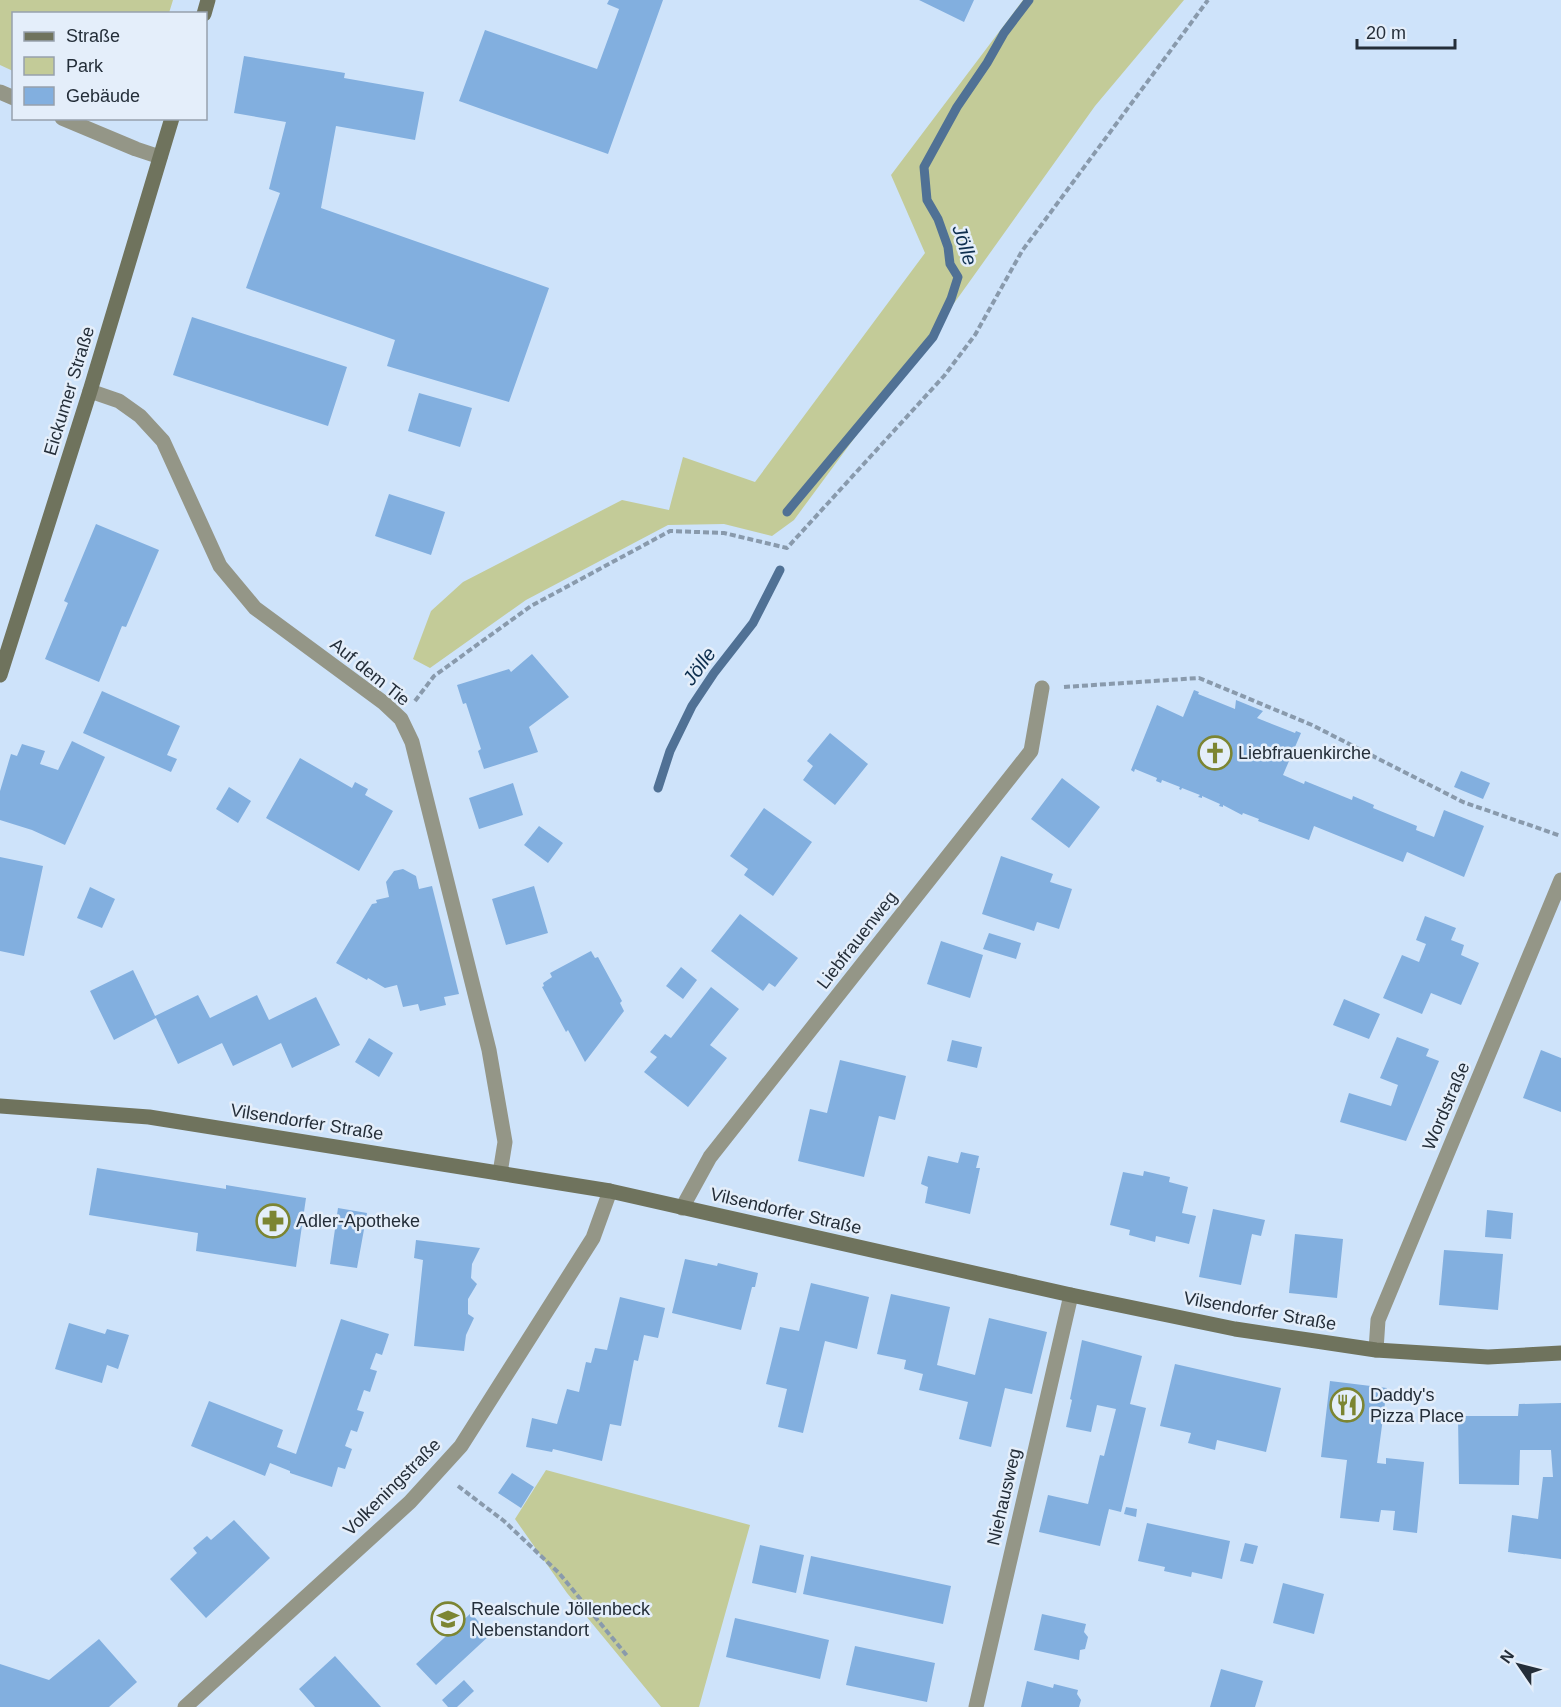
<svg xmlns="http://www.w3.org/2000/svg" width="1561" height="1707" font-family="Helvetica,sans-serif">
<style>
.green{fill:#c3cb98}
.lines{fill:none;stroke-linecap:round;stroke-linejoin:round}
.stream{stroke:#507195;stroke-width:9}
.building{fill:#82afdf}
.path{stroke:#899aac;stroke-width:4;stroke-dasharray:6 3;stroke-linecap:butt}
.street{stroke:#949687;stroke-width:15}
.secondary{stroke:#6f735d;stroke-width:15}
.labels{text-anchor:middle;stroke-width:5;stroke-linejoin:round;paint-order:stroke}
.street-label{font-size:18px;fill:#242e39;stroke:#e4eefa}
.poi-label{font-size:18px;fill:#242e39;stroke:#e4eefa;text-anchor:start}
.water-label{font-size:20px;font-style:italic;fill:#0e2f4f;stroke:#e4eefa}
</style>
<rect width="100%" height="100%" fill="#cee3fa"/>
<path class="green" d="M0 0H173L169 13 14 14 13 71 0 65Z
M1023 0H1184L1095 106 960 295 794 520 772 536 724 524 668 525 526 600 430 668 413 659 431 611 463 582 622 500 669 510 683 457 755 482 925 253 891 175Z
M546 1470 750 1525 699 1707H661L567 1593 515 1519Z"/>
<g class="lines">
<path class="stream" d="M787 512 933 337 951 299 958 277 950 264 948 247 938 219 927 200 924 167 957 107 987 63 1004 33 1029 0
M658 788 670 751 692 706 714 673 753 623 780 570"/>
</g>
<path class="building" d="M609 0H663L608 154 459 101 485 30 597 69 619 9 607 4Z
M919 0H974L964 22Z
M244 56 345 73 344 78 424 92 415 140 336 126 321 208 549 288 509 402 387 366 395 340 246 288 280 193 269 189 286 122 234 113Z
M192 317 347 367 328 426 173 375Z
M419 393 472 408 460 447 408 431Z
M389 494 445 512 431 555 375 536Z
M96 524 159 550 126 627 122 626 99 682 45 659 68 603 64 601Z
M532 654 569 697 529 727 538 752 484 769 478 751 481 749 466 703 463 704 457 685 509 669 511 672Z
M1194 690 1199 692 1198 694 1235 709 1236 700 1263 711 1257 718 1295 733 1296 731 1301 733 1283 775 1304 784 1305 781 1352 800 1353 796 1374 805 1373 808 1417 826 1416 830 1434 837 1444 810 1484 826 1464 877 1407 852 1403 862 1314 826 1309 840 1258 821 1259 819 1243 813 1242 815 1223 805V807L1219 806 1220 804 1202 796V798L1198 797 1200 795 1182 788 1181 790 1179 789 1180 787 1162 780 1161 783 1156 781 1157 778 1135 769 1134 772 1131 770 1157 705 1183 717Z
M102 691 180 726 167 755 177 759 171 772 83 733Z
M830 733 868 764 835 805 803 780 813 766 807 761Z
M72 741 105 757 65 845 32 830 0 820V791L11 754 17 756 22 744 45 751 40 764 58 770Z
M300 758 352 788 355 782 368 789 365 795 393 811 359 871 266 818Z
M1461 771 1490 783 1483 799 1454 787Z
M1062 778 1100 807 1069 848 1031 819Z
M513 783 523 815 479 829 469 798Z
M229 787 251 801 238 823 216 809Z
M764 808 812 842 773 896 744 875 748 869 730 856Z
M539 826 563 843 548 863 524 845Z
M1001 856 1053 874 1050 882 1072 889 1059 929 1037 922 1034 931 982 914Z
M0 857 43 866 24 956 0 951Z
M403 869 416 876 419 889 432 886 459 994 444 997 446 1005 420 1011 418 1004 403 1007 397 985 385 988 368 978 367 980 336 963 372 904 377 903 376 900 389 897 386 882 394 871Z
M534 886 548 933 506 945 492 899Z
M90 887 115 899 102 928 77 918Z
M740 914 798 958 775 987 769 983 763 991 711 951Z
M1425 916 1456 928 1451 940 1464 945 1461 955 1479 963 1461 1005 1431 993 1422 1014 1383 998 1402 955 1419 962 1426 944 1416 940Z
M989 933 1021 943 1016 959 983 949Z
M941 941 983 955 970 998 927 984Z
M591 951 595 958 598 957 622 1001 620 1003 624 1011 585 1062 568 1030 566 1032 542 987 544 986 543 983 552 977 550 973Z
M681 967 697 980 683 999 666 986Z
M133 970 155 1016 198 995 210 1018 257 995 269 1020 316 997 340 1045 292 1068 281 1043 233 1066 222 1043 178 1064 156 1018 114 1040 90 991Z
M711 987 739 1009 710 1045 727 1058 688 1107 644 1072 657 1057 650 1052 665 1034 671 1038Z
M1344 999 1380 1014 1369 1039 1333 1025Z
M1397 1037 1429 1049 1426 1056 1439 1061 1406 1141 1340 1122 1349 1093 1391 1106 1398 1085 1380 1078Z
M369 1038 393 1053 379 1077 355 1062Z
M952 1040 982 1047 977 1068 947 1061Z
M1541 1050 1561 1058V1112L1523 1098Z
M840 1060 906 1076 895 1120 879 1116 864 1177 798 1161 810 1109 827 1113Z
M961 1152 979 1156 976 1168H980L970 1214 925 1203 928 1187 921 1184 928 1156 958 1163Z
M97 1168 226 1189V1185L306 1198 296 1267 196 1251 198 1233 89 1215Z
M1144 1171 1170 1177 1169 1182 1188 1187 1182 1213 1196 1216 1189 1244 1156 1236 1155 1242 1129 1235 1130 1230 1110 1225 1123 1172 1143 1176Z
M338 1208 367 1213 357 1268 330 1264Z
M1213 1209 1265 1220 1261 1236 1252 1234 1241 1285 1199 1277Z
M1487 1210 1513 1213 1511 1239 1485 1237Z
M1295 1234 1343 1239 1337 1298 1289 1293Z
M416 1240 480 1248 472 1264 471 1278 477 1284 468 1299V1314L474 1318 466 1335 464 1351 414 1346 423 1260 414 1258Z
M1444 1250 1503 1254 1498 1310 1439 1305Z
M685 1259 717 1266 718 1263 758 1273 755 1287H752L741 1330 672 1313Z
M811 1283 869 1297 857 1349 825 1341 803 1433 778 1427 787 1389 766 1384 780 1327 799 1331Z
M891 1294 950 1307 937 1365 975 1375 989 1318 1047 1332 1032 1394 1005 1388 991 1447 959 1439 968 1402 919 1390 923 1374 904 1369 906 1360 877 1354Z
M620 1297 665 1308 658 1338 644 1335 638 1361 634 1360 621 1426 610 1424 602 1461 553 1449 552 1452 526 1447 532 1418 557 1424 567 1389 579 1392 586 1362 591 1363 595 1348 607 1350Z
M341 1319 389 1334 382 1355 376 1353 370 1369 377 1371 370 1392 364 1390 357 1410 364 1412 357 1432 351 1430 345 1446 352 1449 345 1469 338 1467 332 1487 290 1473V1471L270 1463 265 1476 191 1446 209 1401 283 1430 277 1447 296 1454Z
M69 1323 105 1334 107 1329 129 1335 118 1369 107 1365 102 1383 55 1369Z
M1082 1340 1142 1356 1130 1404 1146 1408 1121 1512 1109 1509 1100 1546 1039 1532 1048 1495 1088 1504 1100 1455 1104 1456 1116 1409 1097 1405 1091 1432 1066 1427 1072 1400 1070 1399Z
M1175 1364 1281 1388 1266 1452 1217 1440 1215 1450 1188 1443 1191 1433 1160 1426Z
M1330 1381 1387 1388 1377 1463 1386 1464V1458L1424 1462 1417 1533 1393 1530 1395 1511 1381 1510 1379 1522 1340 1518 1347 1460 1321 1457Z
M1561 1403V1559L1508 1552 1512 1515 1538 1519 1543 1477H1553L1551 1450H1520L1519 1485 1459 1484 1458 1416H1518L1519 1404Z
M512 1473 534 1487 521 1508 498 1493Z
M1126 1507 1137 1509 1136 1517 1124 1514Z
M234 1520 270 1558 206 1618 170 1579 197 1553 193 1548 207 1536 211 1540Z
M1147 1523 1230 1541 1222 1579 1192 1572 1191 1577 1164 1571 1165 1567 1138 1561Z
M1245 1543 1258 1546 1253 1564 1240 1561Z
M760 1545 804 1555 796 1593 752 1583Z
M811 1556 951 1586 943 1624 803 1594Z
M1283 1583 1324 1594 1314 1634 1273 1623Z
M471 1613 490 1635 436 1685 416 1664Z
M1042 1614 1086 1624 1084 1632 1088 1637 1085 1649 1080 1650 1079 1660 1034 1650Z
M735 1618 829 1640 820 1679 726 1657Z
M99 1639 137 1682 109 1707H0V1664L49 1680Z
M855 1646 935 1663 927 1702 846 1685Z
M335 1656 381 1707H315L299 1689Z
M1221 1669 1263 1681 1255 1707H1210Z
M464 1680 474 1691 457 1707H448L442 1700Z
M1027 1681 1053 1688 1054 1684 1078 1690 1077 1694 1081 1700 1079 1707H1021Z"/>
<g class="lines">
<path class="path" d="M1064 687 1199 678 1312 725 1463 802 1561 836
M415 701 434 676 531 606 670 531 724 533 787 548 944 376 975 335 1022 251 1208 0
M458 1486 504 1521 559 1573 628 1657"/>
<path class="street" d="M0 92 14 98
M62 118 136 149 160 157
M90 391 119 401 140 416 163 441 220 566 255 608 384 703 401 719 412 742 489 1050 505 1142 500 1173
M682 1208 710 1157 1031 751 1042 688
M1376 1350 1378 1320 1561 880
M185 1707 410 1502 461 1446 593 1238 610 1191
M976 1707 1071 1295"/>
<path class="secondary" d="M204 14 208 0
M0 675 90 391 172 118
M0 1106 149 1117 610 1191 1071 1295 1235 1329 1376 1350 1488 1357 1561 1353"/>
</g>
<defs>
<g id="church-ring" transform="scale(1.725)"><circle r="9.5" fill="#e4eefa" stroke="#7c8532" stroke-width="1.5"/><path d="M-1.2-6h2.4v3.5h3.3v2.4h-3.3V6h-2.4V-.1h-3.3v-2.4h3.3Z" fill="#7c8532"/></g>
<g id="pharmacy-ring" transform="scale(1.725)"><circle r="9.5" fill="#e4eefa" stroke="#7c8532" stroke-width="1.5"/><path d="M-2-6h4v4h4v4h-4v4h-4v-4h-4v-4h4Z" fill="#7c8532"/></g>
<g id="restaurant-ring" transform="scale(1.725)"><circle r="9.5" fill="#e4eefa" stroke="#7c8532" stroke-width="1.5"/><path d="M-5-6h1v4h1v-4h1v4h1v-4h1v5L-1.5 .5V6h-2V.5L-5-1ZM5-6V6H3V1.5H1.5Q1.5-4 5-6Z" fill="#7c8532"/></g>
<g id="school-ring" transform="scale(1.725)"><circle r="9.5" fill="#e4eefa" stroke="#7c8532" stroke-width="1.5"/><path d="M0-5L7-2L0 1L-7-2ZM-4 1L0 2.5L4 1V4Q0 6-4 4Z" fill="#7c8532"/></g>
</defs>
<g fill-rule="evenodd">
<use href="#church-ring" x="1215" y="753"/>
<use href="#pharmacy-ring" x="273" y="1221"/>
<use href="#restaurant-ring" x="1347" y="1405"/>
<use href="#school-ring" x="448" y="1619"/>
</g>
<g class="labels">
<g class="street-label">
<text transform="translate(69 391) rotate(-73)" y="6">Eickumer Straße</text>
<text transform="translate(370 672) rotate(39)" y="6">Auf dem Tie</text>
<text transform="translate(857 940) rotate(-52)" y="6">Liebfrauenweg</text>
<text transform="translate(1446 1106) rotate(-67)" y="6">Wordstraße</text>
<text transform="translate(307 1122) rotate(9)" y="6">Vilsendorfer Straße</text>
<text transform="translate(786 1211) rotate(13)" y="6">Vilsendorfer Straße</text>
<text transform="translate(1260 1311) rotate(10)" y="6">Vilsendorfer Straße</text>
<text transform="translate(392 1487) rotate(-45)" y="6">Volkeningstraße</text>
<text transform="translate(1004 1497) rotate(-77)" y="6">Niehausweg</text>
</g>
<g class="poi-label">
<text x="1238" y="759">Liebfrauenkirche</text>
<text x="296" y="1227">Adler-Apotheke</text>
<text x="1370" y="1401">Daddy's<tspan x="1370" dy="21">Pizza Place</tspan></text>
<text x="471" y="1615">Realschule Jöllenbeck<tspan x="471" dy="21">Nebenstandort</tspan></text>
</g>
<g class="water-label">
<text transform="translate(965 245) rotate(72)" y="7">Jölle</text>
<text transform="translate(699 666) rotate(-54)" y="7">Jölle</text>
</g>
</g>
<rect x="12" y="12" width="195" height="108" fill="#e4eefa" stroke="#97a1ad" stroke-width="1.5"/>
<rect x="24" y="32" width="30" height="9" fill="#6f735d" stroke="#97a1ad" stroke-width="1.5"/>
<text x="66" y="42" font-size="18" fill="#242e39">Straße</text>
<rect x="24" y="57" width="30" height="18" fill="#c3cb98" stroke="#97a1ad" stroke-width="1.5"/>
<text x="66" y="72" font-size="18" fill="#242e39">Park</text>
<rect x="24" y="87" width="30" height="18" fill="#82afdf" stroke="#97a1ad" stroke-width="1.5"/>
<text x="66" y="102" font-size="18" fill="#242e39">Gebäude</text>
<g transform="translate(1519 1665) rotate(305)" stroke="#e4eefa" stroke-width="4.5" paint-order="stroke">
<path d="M0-4.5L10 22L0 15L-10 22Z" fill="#242e39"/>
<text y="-9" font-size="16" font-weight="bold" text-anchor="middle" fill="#242e39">N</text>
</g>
<path d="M1357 39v9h98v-9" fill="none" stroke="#242e39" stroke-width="3"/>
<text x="1366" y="39" font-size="18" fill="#242e39" stroke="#e4eefa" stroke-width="4.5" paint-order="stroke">20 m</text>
</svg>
